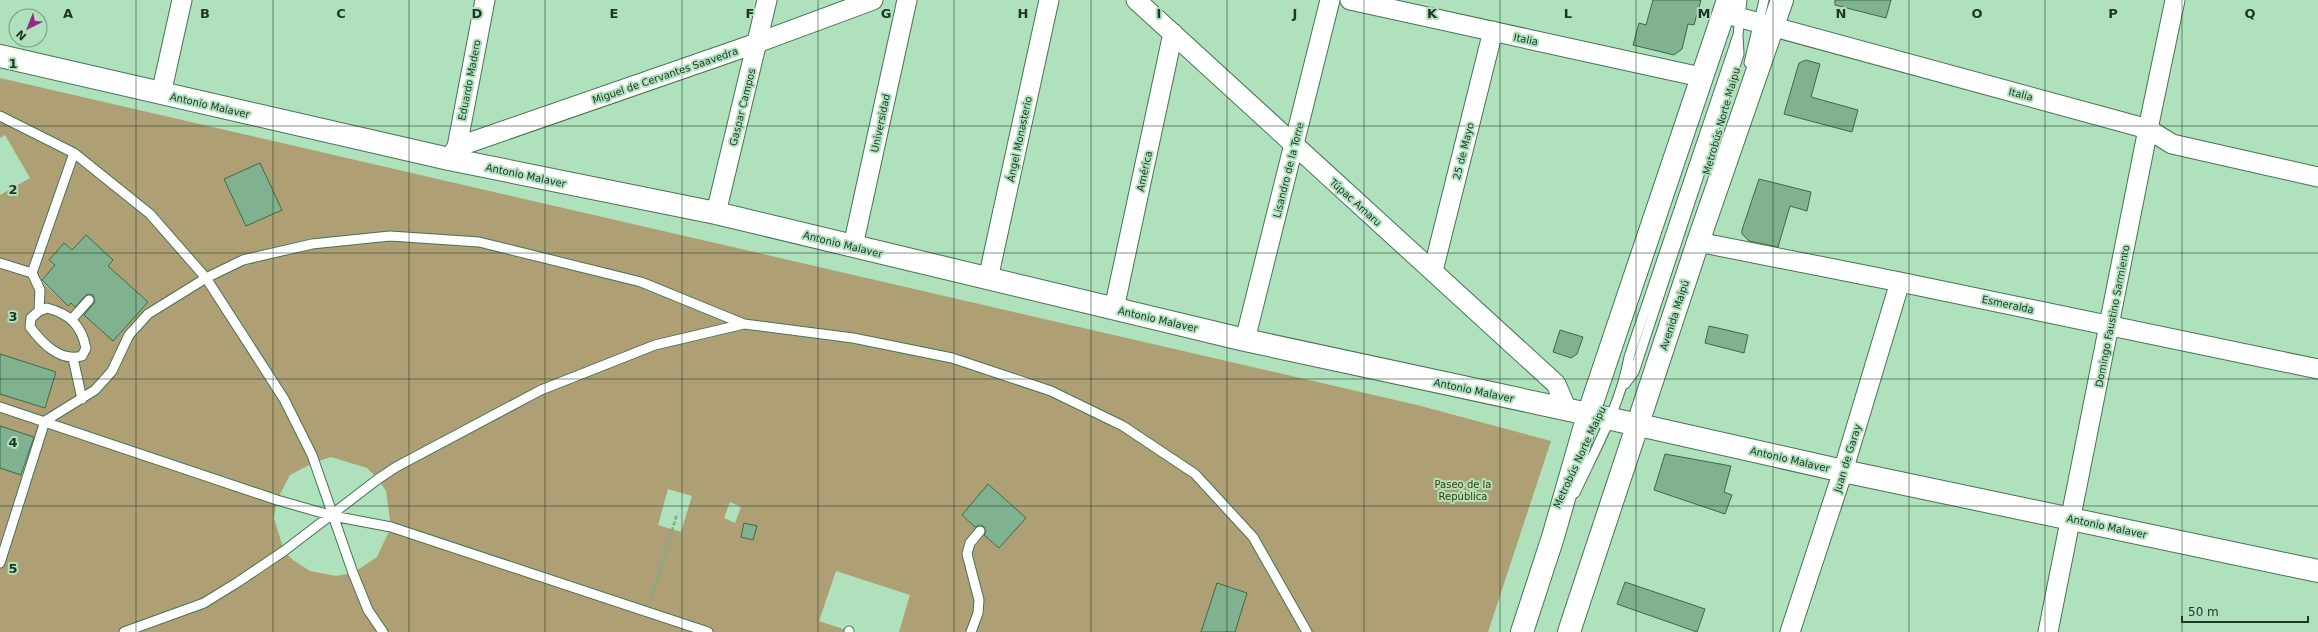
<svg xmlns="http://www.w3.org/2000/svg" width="2318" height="632" font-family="'DejaVu Sans',sans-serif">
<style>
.green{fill:#aea074;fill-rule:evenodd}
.building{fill:#81b28f;stroke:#3a6949}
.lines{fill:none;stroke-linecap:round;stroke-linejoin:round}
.service-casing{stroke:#457454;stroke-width:11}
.minor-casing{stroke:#457454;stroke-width:21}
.tertiary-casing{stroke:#457454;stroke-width:24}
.secondary-casing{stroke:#457454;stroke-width:24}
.path{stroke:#82ab8d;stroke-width:2.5;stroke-dasharray:4 2;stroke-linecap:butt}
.service{stroke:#fff;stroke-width:9}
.minor{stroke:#fff;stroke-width:19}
.tertiary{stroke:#fff;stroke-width:22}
.secondary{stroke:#fff;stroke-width:22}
.grid{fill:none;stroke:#213627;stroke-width:1;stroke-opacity:0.55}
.labels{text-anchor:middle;stroke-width:4;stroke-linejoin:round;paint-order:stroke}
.street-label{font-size:10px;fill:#213627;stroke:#aee1bc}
.park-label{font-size:10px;fill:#473901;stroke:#aee1bc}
.grid-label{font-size:13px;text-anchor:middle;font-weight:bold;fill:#213627;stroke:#aee1bc;stroke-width:4;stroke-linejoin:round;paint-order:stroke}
</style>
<rect width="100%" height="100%" fill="#aee1bc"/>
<path class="green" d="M0 78 1417 405 1551 441 1488 632H1235L1247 593 1217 583 1201 632H899L910 595 836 571 819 621 852 632H0V468L24 476 37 438 0 426V394L45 408 56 372 0 354V195L30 178 5 135 0 138ZM86 235 113 260 97 278 122 279 148 302 113 340 96 306 80 292 68 306 41 281 55 265 49 260 64 243 72 250ZM331 457 367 468 378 479 386 491 391 527 377 557 353 573 336 576 310 571 293 560 284 551 274 518 277 500 290 475 315 462ZM988 485 1026 518 999 548 962 515ZM668 489 692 496 681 532 658 525ZM730 502 741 507 735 523 724 518ZM745 523 756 526 753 540 741 537Z"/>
<path class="building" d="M1653 0H1701L1694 25 1688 24 1682 49 1674 55 1633 45 1639 23 1646 25Z
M1835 0H1891L1886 18 1835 5Z
M1806 60 1820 64 1811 97 1858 110 1852 132 1784 114 1799 63Z
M260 163 282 210 246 226 224 179Z
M1759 179 1811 192 1807 211 1790 206 1778 247 1749 241 1742 234V230Z
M86 235 113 260 108 266 148 302 113 341 84 315 95 302 93 295 87 294 75 307 71 303 68 306 42 280 55 265 49 260 64 243 72 250Z
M1709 326 1748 335 1744 353 1705 343Z
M1560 330 1583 337 1577 354 1571 358 1553 352Z
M0 354 56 372 45 408 0 394Z
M0 426 34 437 21 475 0 468Z
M1665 454 1731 466 1724 492 1732 495 1725 514 1654 490Z
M988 484 1026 518 999 548 984 535 986 532 984 527 981 525 975 527 962 515Z
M744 523 757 526 753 540 741 537Z
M1625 582 1705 609 1697 632 1617 604Z
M1217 583 1247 593 1235 632H1201Z"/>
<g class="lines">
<g class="service-casing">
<path id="service" d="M1749 63 1764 0
M0 116 74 153 150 214 206 278 284 399 312 455 353 573 368 610 383 632
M0 263 32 273
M47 308C70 314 81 325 86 348L82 356C60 362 43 344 30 327L31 318 39 311Z
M39 311 40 290 32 273 74 153
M72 319 89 300
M73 358 82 399
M1625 384 1634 372 1739 54 1738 35 1742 0
M0 407 277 500 333 516 391 527 708 632
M1575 493C1596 448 1620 406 1629 357L1738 35
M0 563 45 421 95 390 112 371 129 335 148 314 206 278 243 260 312 244 390 236 479 242 641 282 744 324
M124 632 204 603 238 582 284 551 378 479 396 467 541 390 655 345 744 324 853 338 952 358 1051 391 1123 426 1195 474 1253 537 1307 632
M849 632V631
M971 632 978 613 979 600 967 554 970 543 980 531"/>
</g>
<g class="minor-casing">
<path id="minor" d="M1136 0 1556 384 1567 410
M1350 0 1701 77
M1723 13 2148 129 2172 144 2318 177
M161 94 182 0
M457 147 757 43 873 0
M451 156 457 147 485 0
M716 213 767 0
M1698 242 1900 282 2318 369
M853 246 907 0
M1433 271 1493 31
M988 279 1049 0
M1114 309 1173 33
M1245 340 1330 0
M1790 632 1843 471 1900 282
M2048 632 2148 129 2175 0"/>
</g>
<g class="tertiary-casing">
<path id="tertiary" d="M0 56 449 159 716 213 1245 340 1639 425 1843 471 2318 571"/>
</g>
<g class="secondary-casing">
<path id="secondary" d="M1522 632 1553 537 1588 415 1728 0
M1569 632 1698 242 1782 0"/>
</g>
<path class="path" d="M651 600 677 514"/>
<use href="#service" class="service"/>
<use href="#minor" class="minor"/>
<use href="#tertiary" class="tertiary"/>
<use href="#secondary" class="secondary"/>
</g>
<path class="grid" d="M136 0V632M273 0V632M409 0V632M545 0V632M682 0V632M818 0V632M954 0V632M1091 0V632M1227 0V632M1364 0V632M1500 0V632M1636 0V632M1773 0V632M1909 0V632M2045 0V632M2182 0V632M0 126H2318M0 253H2318M0 379H2318M0 506H2318"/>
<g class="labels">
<g class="street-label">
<text transform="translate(1526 39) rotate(12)" y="4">Italia</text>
<text transform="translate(665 75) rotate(-19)" y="4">Miguel de Cervantes Saavedra</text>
<text transform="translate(469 80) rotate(-79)" y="4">Eduardo Madero</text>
<text transform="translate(2021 94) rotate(15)" y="4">Italia</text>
<text transform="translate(210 105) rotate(13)" y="4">Antonio Malaver</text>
<text transform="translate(742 107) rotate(-76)" y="4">Gaspar Campos</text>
<text transform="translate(1721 121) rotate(-74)" y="4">Metrobús Norte Maipu</text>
<text transform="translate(880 123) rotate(-78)" y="4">Universidad</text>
<text transform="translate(1019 139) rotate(-78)" y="4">Ángel Monasterio</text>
<text transform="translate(1463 151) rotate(-76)" y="4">25 de Mayo</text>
<text transform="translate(1288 170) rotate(-76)" y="4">Lisandro de la Torre</text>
<text transform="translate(1144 171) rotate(-78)" y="4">América</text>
<text transform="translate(526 175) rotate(12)" y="4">Antonio Malaver</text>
<text transform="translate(1356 202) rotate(42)" y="4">Túpac Amaru</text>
<text transform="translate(843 244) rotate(14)" y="4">Antonio Malaver</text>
<text transform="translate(2008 304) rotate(12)" y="4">Esmeralda</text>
<text transform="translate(1674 315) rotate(-72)" y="4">Avenida Maipú</text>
<text transform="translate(2112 316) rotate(-79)" y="4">Domingo Faustino Sarmiento</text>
<text transform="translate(1158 319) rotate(13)" y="4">Antonio Malaver</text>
<text transform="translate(1474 390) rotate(12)" y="4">Antonio Malaver</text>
<text transform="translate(1579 457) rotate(-65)" y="4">Metrobús Norte Maipu</text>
<text transform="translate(1847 458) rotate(-73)" y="4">Juan de Garay</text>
<text transform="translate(1790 459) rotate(13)" y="4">Antonio Malaver</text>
<text transform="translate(2107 526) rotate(12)" y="4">Antonio Malaver</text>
</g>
<g class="park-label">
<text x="1463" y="488">Paseo de la<tspan x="1463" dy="12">República</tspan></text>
</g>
</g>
<g class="grid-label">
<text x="68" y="18">A</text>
<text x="205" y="18">B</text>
<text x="341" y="18">C</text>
<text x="477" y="18">D</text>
<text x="614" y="18">E</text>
<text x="750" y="18">F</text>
<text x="886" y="18">G</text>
<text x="1023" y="18">H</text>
<text x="1159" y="18">I</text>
<text x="1295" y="18">J</text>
<text x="1432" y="18">K</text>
<text x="1568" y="18">L</text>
<text x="1704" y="18">M</text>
<text x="1841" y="18">N</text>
<text x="1977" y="18">O</text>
<text x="2113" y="18">P</text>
<text x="2250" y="18">Q</text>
<text x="13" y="68">1</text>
<text x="13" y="194">2</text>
<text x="13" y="321">3</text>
<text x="13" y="447">4</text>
<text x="13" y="573">5</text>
</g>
<g transform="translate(28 28) rotate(223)"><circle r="19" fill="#aee1bc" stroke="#769d80"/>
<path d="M0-3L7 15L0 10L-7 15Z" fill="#962889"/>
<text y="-6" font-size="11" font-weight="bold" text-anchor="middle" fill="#213627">N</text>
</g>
<path d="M2182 616v6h126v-6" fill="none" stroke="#213627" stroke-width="2"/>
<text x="2188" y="616" font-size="12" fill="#213627" stroke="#aee1bc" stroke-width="3" paint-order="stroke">50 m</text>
</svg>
